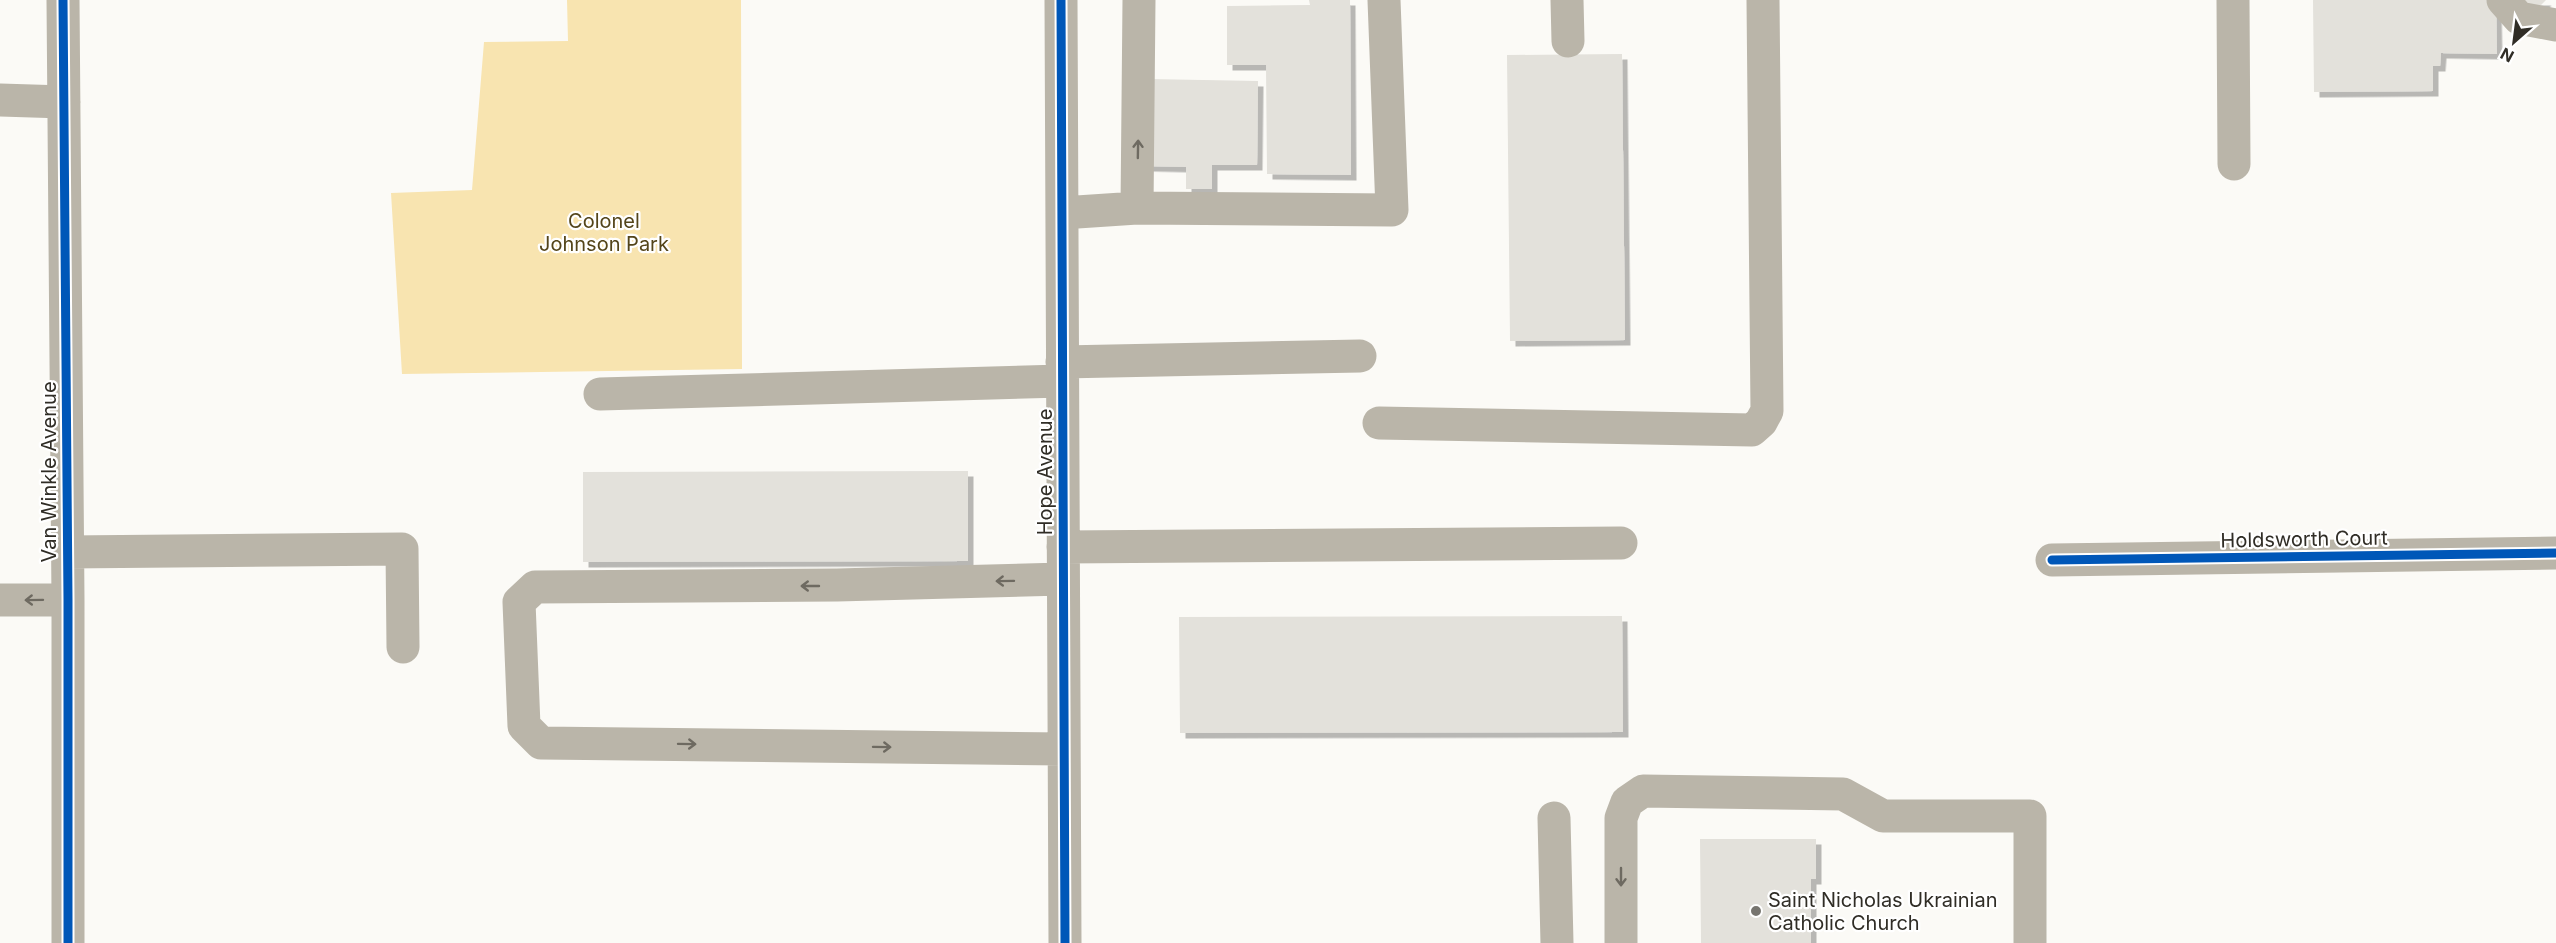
<svg xmlns="http://www.w3.org/2000/svg" width="2556" height="943" font-family="Inter,sans-serif">
<style>
.green{fill:#f8e4b0}
.building{fill:#e3e1db;filter:url(#shadow)}
.lines{fill:none;stroke-linecap:round;stroke-linejoin:round}
.minor{stroke:#bab5a9;stroke-width:33}
.cycleway-casing{stroke:#fff;stroke-width:13}
.cycleway{stroke:#0057b8;stroke-width:9}
.oneway{stroke:#6e6a61}
.poi-dot{fill:#77756f;stroke:#fff;stroke-width:2}
.labels{text-anchor:middle;stroke-width:4.5;stroke-linejoin:round;paint-order:stroke}
.park-label{font-size:20px;fill:#54451a;stroke:#fff}
.street-label{font-size:20px;fill:#302d26;stroke:#fff}
.poi-label{font-size:20px;fill:#302d26;stroke:#fff;text-anchor:start}
</style>
<defs>
<filter id="shadow"><feDropShadow dx="5.5" dy="5.5" stdDeviation="0" flood-color="#0004"/></filter>
</defs>
<rect width="100%" height="100%" fill="#fbfaf6"/>
<path class="green" d="M567 0H741L742 369 402 374 391 193 472 190 484 42 568 41Z"/>
<path class="building" d="M1309 0H1350L1351 175 1267 174 1266 65H1227V6L1310 5Z
M2313 0H2496L2497 54 2441 53 2440 66H2433V91L2314 92Z
M2524 0H2546L2535 11Z
M1622 54 1625 340 1510 341 1507 55Z
M1148 79 1258 81 1257 165H1212V189H1186V167L1147 166Z
M968 471V561L583 562V472Z
M1622 616 1623 732 1180 733 1179 617Z
M1700 839H1816V879H1811V943H1701Z"/>
<g class="lines">
<path class="minor" d="M63 0 68 600V943
M1061 0 1065 943
M1567 0 1568 41
M2233 0 2234 164
M2503 0 2519 18 2556 25
M0 100 64 102
M1137 208 1139 0
M1062 213 1137 208 1392 210 1384 0
M1062 362 1360 356
M600 394 1062 381
M1379 423 1752 430 1761 422 1767 411 1763 0
M1063 547 1621 543
M67 552 402 549 403 647
M2052 560 2556 553
M1063 579 837 585 535 587 519 602 524 726 541 743 1064 749
M0 600H68
M1554 818 1557 943
M1621 943V818L1627 802 1643 791 1843 794 1883 816H2030V943"/>
<g class="cycleway-casing">
<path id="cycleway" d="M63 0 68 600V943
M1061 0 1065 943
M2052 560 2556 553"/>
</g>
<use href="#cycleway" class="cycleway"/>
</g>
<defs><path id="oneway-shaft" d="M-6 0H5M1.5-3L5.5 0L1.5 3" fill="none" stroke-width="1.6" stroke-linecap="round" stroke-linejoin="round" transform="scale(1.5)"/></defs>
<g class="oneway">
<use href="#oneway-shaft" transform="translate(1138 149) rotate(-89)"/>
<use href="#oneway-shaft" transform="translate(1005 581) rotate(179)"/>
<use href="#oneway-shaft" transform="translate(810 586) rotate(180)"/>
<use href="#oneway-shaft" transform="translate(34 600) rotate(179)"/>
<use href="#oneway-shaft" transform="translate(687 744) rotate(1)"/>
<use href="#oneway-shaft" transform="translate(882 747) rotate(1)"/>
<use href="#oneway-shaft" transform="translate(1621 877) rotate(90)"/>
</g>
<circle class="poi-dot" cx="1756" cy="911" r="6"/>
<g class="labels">
<g class="park-label">
<text x="604" y="228">Colonel<tspan x="604" dy="23">Johnson Park</tspan></text>
</g>
<g class="street-label">
<text transform="translate(49 472) rotate(-90)" y="7">Van Winkle Avenue</text>
<text transform="translate(1045 472) rotate(-90)" y="7">Hope Avenue</text>
<text transform="translate(2304 539) rotate(-1)" y="7">Holdsworth Court</text>
</g>
<g class="poi-label">
<text x="1768" y="907">Saint Nicholas Ukrainian<tspan x="1768" dy="23">Catholic Church</tspan></text>
</g>
</g>
<g transform="translate(2514 42) rotate(208)" stroke="#ffffff" stroke-width="4.5" paint-order="stroke">
<path d="M0-4.5L10 22L0 15L-10 22Z" fill="#302d26"/>
<text y="-9" font-size="16" font-weight="bold" text-anchor="middle" fill="#302d26">N</text>
</g>
</svg>
